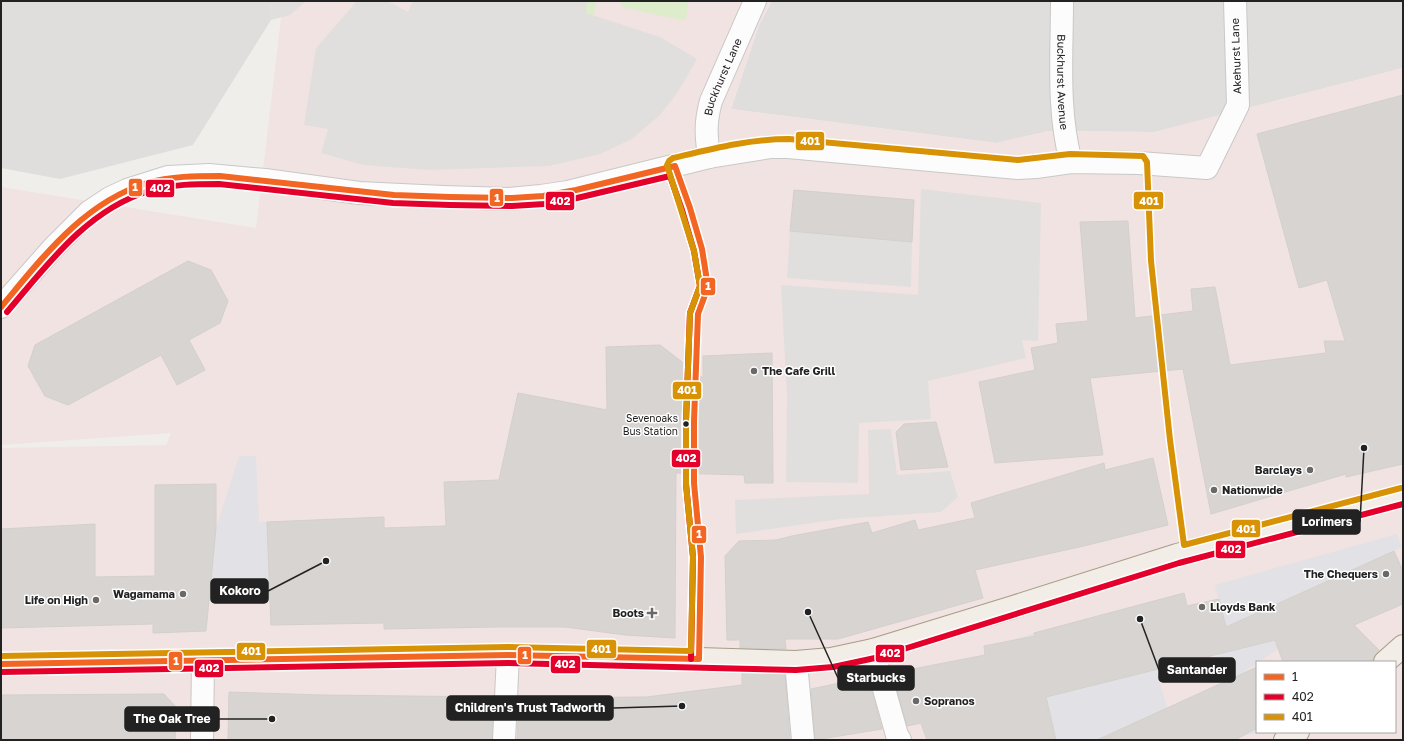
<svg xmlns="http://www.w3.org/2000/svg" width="1404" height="741" font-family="'Golos Text',sans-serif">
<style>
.residential{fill:#dfdedc}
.commercial{fill:#f1e3e1;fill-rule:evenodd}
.grass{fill:#ddeccb}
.parking{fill:#e0dfde}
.plaza{fill:#e2e1e5}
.building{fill:#d7d4d2;stroke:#d3d0cc}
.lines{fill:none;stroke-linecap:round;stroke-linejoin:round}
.minor-casing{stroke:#c9c8c7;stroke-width:24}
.major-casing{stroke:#a79c86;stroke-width:24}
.minor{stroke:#fdfcfc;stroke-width:22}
.major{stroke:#f3ede7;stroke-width:22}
.bus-1-casing{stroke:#fff;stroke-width:9}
.bus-2-casing{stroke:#fff;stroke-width:9}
.bus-3-casing{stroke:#fff;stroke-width:9}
.bus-1{stroke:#f26522;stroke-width:6}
.bus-2{stroke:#e4002b;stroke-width:6}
.bus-3{stroke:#d79205;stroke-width:6}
.poi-dot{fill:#6a6968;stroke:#fff;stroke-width:1.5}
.bus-dot{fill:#222;stroke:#fff;stroke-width:1.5}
.labels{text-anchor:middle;stroke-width:3;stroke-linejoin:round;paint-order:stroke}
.bus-label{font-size:10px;fill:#222;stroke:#fff;text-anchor:end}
.street-label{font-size:11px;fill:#222;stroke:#fff}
.poi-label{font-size:11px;font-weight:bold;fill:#222;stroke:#fff;text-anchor:end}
.leader{fill:none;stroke:#222;stroke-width:1.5}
.callout-dot{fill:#222;stroke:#fff;stroke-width:1.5}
.callout{fill:#222;stroke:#222;stroke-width:1.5}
.callout-label{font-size:12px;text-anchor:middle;font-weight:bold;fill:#fff}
.line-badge{stroke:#fff;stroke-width:1.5}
.badge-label{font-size:11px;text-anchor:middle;font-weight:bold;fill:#fff}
</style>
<rect width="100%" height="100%" fill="#f0eeeb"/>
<path class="residential" d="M1 1H270L271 20 193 145 60 179 1 168Z
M772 1H1403V68L1155 132 1049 131 996 143 731 109 759 25Z"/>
<path class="commercial" d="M283 1H772L759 25 731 109 996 143 1049 131 1155 132 1403 68V740H1V448L166 445 171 433 1 445V187L256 228ZM1257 662H1395V732H1257Z"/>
<path class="grass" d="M583 1H597L593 17H579Z
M622 1H689L685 21 621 7Z"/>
<path class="parking" d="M270 1H306L290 15 271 20Z
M357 1H387L408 12 413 1H587L586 13 660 37 697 59 678 92 660 115 632 139 600 154 549 166 429 170 363 165 321 153 328 129 304 125 316 48Z
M921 189 1041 203 1038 341 1022 340 1026 358 928 381 931 419 859 423 858 483 786 482 787 396 781 285 918 295Z
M790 231 912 242 911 287 787 278Z
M891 429 897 475 950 471 958 497 941 512 841 519 736 534 735 500 869 494 868 430Z"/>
<path class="plaza" d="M239 456H256L259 522H267L271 600 209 601 216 528Z
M1397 534 1402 547 1262 610 1276 643 1284 645 1239 675 1257 712V732H1265L1242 736 1215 647 1157 672 1167 708 1097 740H1056L1048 705 1002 643 1034 633 1049 696 1149 672 1228 634 1215 585Z"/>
<path class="building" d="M1403 95V464L1346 477V474L1211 514 1183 369 1090 378 1103 455 995 463 979 382 1035 370 1031 348 1058 343 1056 324 1088 321 1080 222 1128 221 1135 318 1193 311 1191 289 1215 287 1230 365 1326 353 1324 341H1345L1327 280 1299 288 1257 134Z
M794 190 914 200 912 242 790 231Z
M188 261 211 270 228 301 220 323 189 340 205 370 177 385 161 355 68 405 45 396 28 366 35 345Z
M660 345 703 378V356L772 353 773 483H745L744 475 676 473 675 638 625 635 565 627H497L384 629V623L271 625 267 522 384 517V528L446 526 444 482 499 480 518 393 607 410 606 347Z
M936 422 948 467 901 470 896 432 904 424Z
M1153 458 1168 525 1084 546 975 570 983 598 838 639H785L786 649 740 648V640H727L725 556 739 541 776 540 792 536 868 522 872 533 915 520 918 530 975 518 971 503 1104 463 1105 470Z
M216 484V528L206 631 153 633V624L1 628V529L95 524V577L155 576V485Z
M1394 551 1403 571V604L1354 625 1379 650 1373 658V662H1283L1275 640 1046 697 1056 740H927L921 723 907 726 892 673 985 655 984 646 1035 636 1034 633 1184 593 1187 606 1219 599 1226 627Z
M1257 667V728L1235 740H1097Z
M742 673 785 674 790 740H517L519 698 646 697 742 685Z
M868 677 882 729 815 740 811 689Z
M229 692 322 695 494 697 492 740H228Z
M164 694 177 708 175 740H1V695Z"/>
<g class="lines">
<g class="minor-casing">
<g id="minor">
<path id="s1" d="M1062 1C1062 55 1057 110 1071 162"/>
<path id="s2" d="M709 157C706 135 705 123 711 101L755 1"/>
<path d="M1 307 54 247 89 212 110 198 127 190 168 177 209 175 265 180 359 193 443 197 509 199 541 196 568 192 709 157 771 147H788L1018 168 1036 167 1071 162 1139 163 1207 168 1238 105 1235 1"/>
<path d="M873 650 897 735 900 740"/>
<path d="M796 662 803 740"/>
<path d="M202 740 203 660"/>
<path d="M504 740 508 655"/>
</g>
</g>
<g class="major-casing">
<path id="major" d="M1385 662 1403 646
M1 664 508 655 699 659 796 662 831 659 873 650 1010 608 1177 555 1403 496
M1285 740 1298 732"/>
</g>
<use href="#minor" class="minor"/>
<use href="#major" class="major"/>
<g class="bus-1-casing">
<path id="bus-1" d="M675 166 690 208 702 249 708 287 698 314 694 421V483L701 557 699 659
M1 307C43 257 83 203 147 183 171 176 196 176 220 176L394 195 450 197 512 198 543 196 576 190 675 166
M1 664 508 655 699 659"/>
</g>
<g class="bus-2-casing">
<path id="bus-2" d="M7 312C48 264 87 210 149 191 172 184 196 184 219 184L393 203 450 205 512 206 544 204 577 198 670 176 682 210 694 251 700 286 690 313 686 421V484L693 557 691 659
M1 672 508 663 796 670 833 667 875 658 1179 563 1403 504"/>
</g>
<g class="bus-3-casing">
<path id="bus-3" d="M1 656 508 647 691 651 693 557 686 484V421L690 313 700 286 694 251 667 165 669 161 673 158C711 149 749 139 789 139L1018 160 1070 154 1143 156 1147 162 1151 261 1170 440 1184 545 1401 488"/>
</g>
<use href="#bus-1" class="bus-1"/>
<use href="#bus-2" class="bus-2"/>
<use href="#bus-3" class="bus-3"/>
</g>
<g class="poi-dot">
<circle cx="754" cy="371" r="4"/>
<circle cx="1310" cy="470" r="4"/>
<circle cx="1214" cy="490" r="4"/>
<circle cx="1386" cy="574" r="4"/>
<circle cx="183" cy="594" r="4"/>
<circle cx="96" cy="600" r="4"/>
<circle cx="1202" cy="607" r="4"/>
<path d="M650 607h4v4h4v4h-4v4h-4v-4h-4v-4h4z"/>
<circle cx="916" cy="701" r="4"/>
</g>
<circle class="bus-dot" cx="686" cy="424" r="3.5"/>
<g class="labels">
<g class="bus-label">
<text x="678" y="422">Sevenoaks<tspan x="678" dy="13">Bus Station</tspan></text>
</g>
<g class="street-label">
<text transform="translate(1236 56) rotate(-92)" y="4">Akehurst Lane</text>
<text dy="4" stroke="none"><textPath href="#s2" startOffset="83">Buckhurst Lane</textPath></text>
<text dy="4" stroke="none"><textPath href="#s1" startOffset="81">Buckhurst Avenue</textPath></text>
</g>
<g class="poi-label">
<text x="762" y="375" text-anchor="start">The Cafe Grill</text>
<text x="1302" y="474">Barclays</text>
<text x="1222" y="494" text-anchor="start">Nationwide</text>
<text x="1378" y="578">The Chequers</text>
<text x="175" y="598">Wagamama</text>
<text x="88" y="604">Life on High</text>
<text x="1210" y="611" text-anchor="start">Lloyds Bank</text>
<text x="644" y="617">Boots</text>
<text x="924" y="705" text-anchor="start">Sopranos</text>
</g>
</g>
<path class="leader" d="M1364 448L1360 522M326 561L268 591M1140 619L1159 670M808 612L838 678M682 706L613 708M272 719L219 719"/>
<g class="callout-dot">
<circle cx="1364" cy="448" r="4"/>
<circle cx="326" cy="561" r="4"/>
<circle cx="1140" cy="619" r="4"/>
<circle cx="808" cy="612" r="4"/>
<circle cx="682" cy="706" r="4"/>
<circle cx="272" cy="719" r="4"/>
</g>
<g class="callout">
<rect x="1293" y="510" width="67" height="24" rx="4"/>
<rect x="211" y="579" width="57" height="24" rx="4"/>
<rect x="1159" y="658" width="76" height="24" rx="4"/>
<rect x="838" y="666" width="76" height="24" rx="4"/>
<rect x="447" y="696" width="166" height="24" rx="4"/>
<rect x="125" y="707" width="94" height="24" rx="4"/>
</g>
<g class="callout-label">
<text x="1327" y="526">Lorimers</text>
<text x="240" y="595">Kokoro</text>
<text x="1197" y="674">Santander</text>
<text x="876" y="682">Starbucks</text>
<text x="530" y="712">Children's Trust Tadworth</text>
<text x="172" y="723">The Oak Tree</text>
</g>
<g class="line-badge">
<rect x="795" y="131" width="30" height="20" rx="4" fill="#d79205"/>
<rect x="128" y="178" width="15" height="19" rx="4" fill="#f26522"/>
<rect x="145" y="179" width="30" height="19" rx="4" fill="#e4002b"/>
<rect x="489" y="188" width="15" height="19" rx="4" fill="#f26522"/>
<rect x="1133" y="191" width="31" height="19" rx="4" fill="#d79205"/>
<rect x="545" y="191" width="30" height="20" rx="4" fill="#e4002b"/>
<rect x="700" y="277" width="16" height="19" rx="4" fill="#f26522"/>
<rect x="672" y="381" width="30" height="19" rx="4" fill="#d79205"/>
<rect x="671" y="449" width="30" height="19" rx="4" fill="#e4002b"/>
<rect x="1231" y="519" width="30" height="19" rx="4" fill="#d79205"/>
<rect x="691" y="525" width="16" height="19" rx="4" fill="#f26522"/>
<rect x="1215" y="540" width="31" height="19" rx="4" fill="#e4002b"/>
<rect x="586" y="639" width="31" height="20" rx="4" fill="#d79205"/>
<rect x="236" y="642" width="30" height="19" rx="4" fill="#d79205"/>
<rect x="875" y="644" width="30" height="19" rx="4" fill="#e4002b"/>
<rect x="517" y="646" width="15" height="19" rx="4" fill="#f26522"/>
<rect x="168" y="651" width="15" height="20" rx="4" fill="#f26522"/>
<rect x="550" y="655" width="31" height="19" rx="4" fill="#e4002b"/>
<rect x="194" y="659" width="30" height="19" rx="4" fill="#e4002b"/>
</g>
<g class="badge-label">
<text x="810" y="145">401</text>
<text x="135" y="191">1</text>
<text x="160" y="192">402</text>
<text x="497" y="202">1</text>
<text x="1149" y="205">401</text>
<text x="560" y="205">402</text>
<text x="708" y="290">1</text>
<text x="687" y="394">401</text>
<text x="686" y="462">402</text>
<text x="1246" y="533">401</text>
<text x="699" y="538">1</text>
<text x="1231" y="553">402</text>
<text x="601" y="653">401</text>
<text x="251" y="655">401</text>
<text x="890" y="657">402</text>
<text x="525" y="659">1</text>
<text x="176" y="665">1</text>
<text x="565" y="668">402</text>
<text x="209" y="672">402</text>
</g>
<rect width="1404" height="741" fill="none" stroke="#222222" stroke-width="4"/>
<rect x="1256" y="661" width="140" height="72" fill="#ffffff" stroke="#a7a7a7"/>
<rect x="1264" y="674" width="20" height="6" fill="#f26522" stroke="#a7a7a7"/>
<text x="1292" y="681" font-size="12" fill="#222222">1</text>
<rect x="1264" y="694" width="20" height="6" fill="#e4002b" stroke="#a7a7a7"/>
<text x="1292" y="701" font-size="12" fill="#222222">402</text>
<rect x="1264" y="714" width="20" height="6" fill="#d79205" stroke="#a7a7a7"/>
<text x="1292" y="721" font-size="12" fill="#222222">401</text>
</svg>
